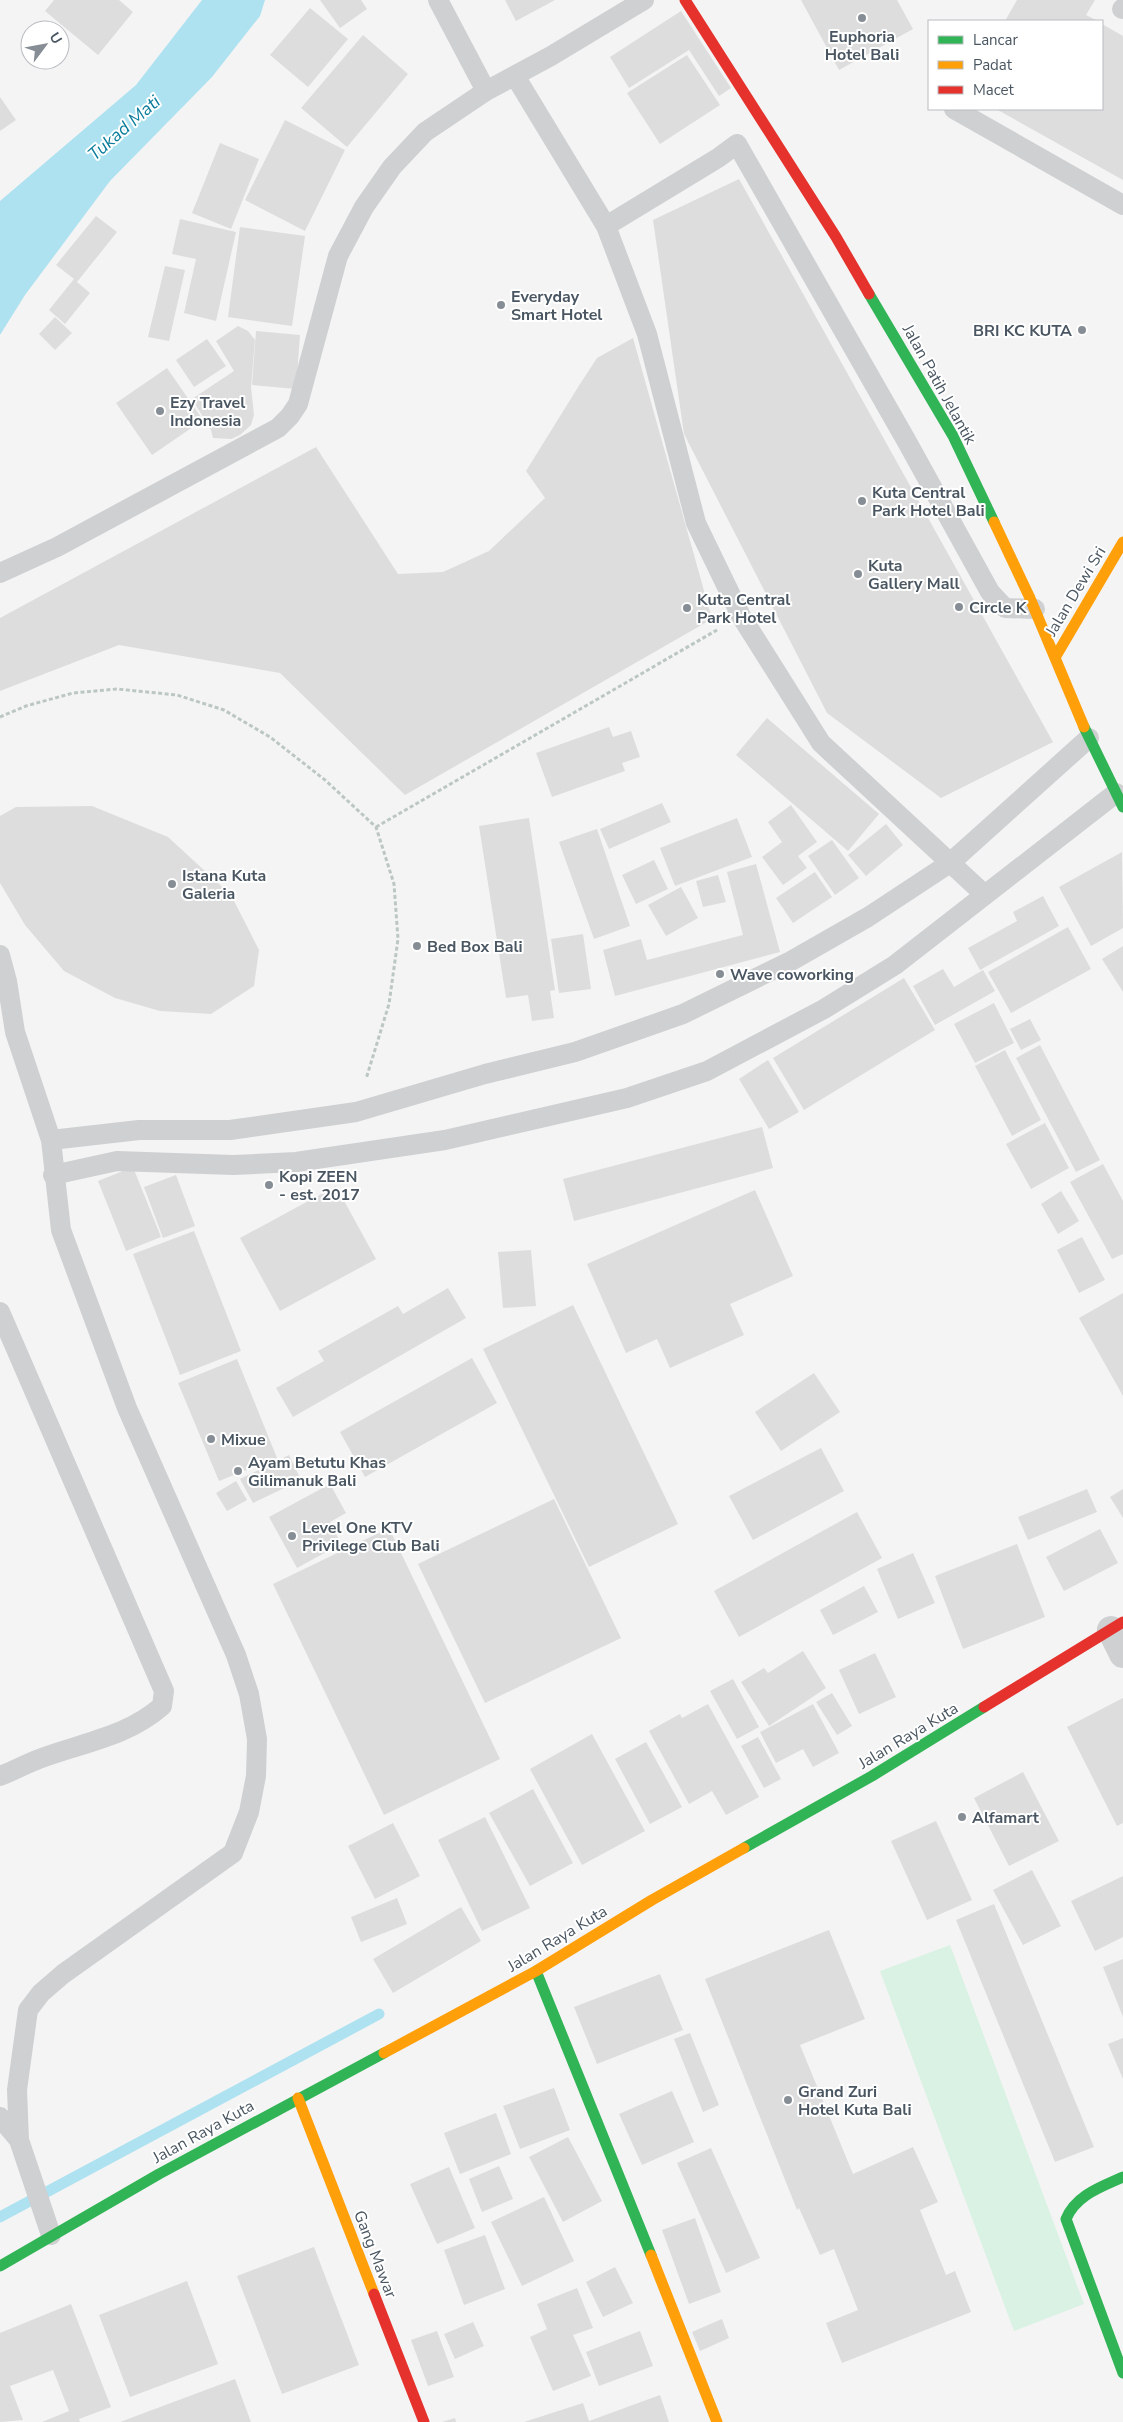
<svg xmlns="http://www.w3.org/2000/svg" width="1123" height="2422" font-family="'Nunito Sans',sans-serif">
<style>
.green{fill:#d9f2e3}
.water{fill:#aee2f0}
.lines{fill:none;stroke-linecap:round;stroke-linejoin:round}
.stream{stroke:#aee2f0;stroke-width:11}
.building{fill:#ddddde}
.path{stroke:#bcc7c4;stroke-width:3;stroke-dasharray:4 2.5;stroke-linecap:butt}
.lane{stroke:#ced0d2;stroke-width:20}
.street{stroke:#ced0d2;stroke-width:28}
.fast{stroke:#30b455;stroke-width:11}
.slow{stroke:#ff9f0a;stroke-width:11}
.jam{stroke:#e5322d;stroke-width:11}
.poi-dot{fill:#868d94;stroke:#fff;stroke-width:2}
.labels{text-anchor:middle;stroke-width:4;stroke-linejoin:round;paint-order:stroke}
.poi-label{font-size:16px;font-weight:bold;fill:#4a5661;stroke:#fff;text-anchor:start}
.street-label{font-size:16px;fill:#4a5661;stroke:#fff}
.water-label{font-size:18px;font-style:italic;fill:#0c7c9b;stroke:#fff}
</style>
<rect width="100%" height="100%" fill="#f4f4f4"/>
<path class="green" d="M950 1945 1084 2304 1014 2331 880 1971Z"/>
<path class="water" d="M202 0H265L260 16 212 77 110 181 25 295 0 335V201L136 85Z"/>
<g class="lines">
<path class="stream" d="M0 2217 379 2014"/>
</g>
<path class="building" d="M54 0H119L133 12 98 55 45 11Z
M320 0H361L367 9 340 28Z
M505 0H555L516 21Z
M801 0H897L913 29 839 70Z
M1017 0H1095L1086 15 1098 21H1005Z
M310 8 348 39 308 87 270 55Z
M681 11 731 88 719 96 689 50 629 88 610 57Z
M1102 24 1123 36V180L996 109H1102Z
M363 35 408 74 347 147 301 108Z
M687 55 720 105 660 144 627 93Z
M0 97 16 120 0 131Z
M285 120 345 150 305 231 245 200Z
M220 143 259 159 231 229 192 213Z
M739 179 1053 742 941 798 827 713 684 434 653 220Z
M96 216 117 232 77 282 90 293 65 324 49 310 74 279 56 265Z
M180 219 236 232 216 321 184 313 196 259 172 254Z
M240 227 305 236 292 326 228 317Z
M165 266 185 270 169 341 148 337Z
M55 317 72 333 55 350 39 334Z
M238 326 248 331 255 340 251 387 254 415 251 425 240 435 231 439 213 438 211 430 192 399 234 371 216 341Z
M256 331 300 335 296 389 252 385Z
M633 338 712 619 405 795 280 673 119 645 0 691V618L316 447 398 574 443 572 489 551 545 498 526 471 580 384 597 358Z
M207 339 226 366 194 387 176 360Z
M167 368 203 420 152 455 116 403Z
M767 718 879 814 848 851 736 755Z
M609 727 613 737 631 731 640 757 622 763 625 771 552 797 536 753Z
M662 803 671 822 609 849 600 829Z
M791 805 817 842 798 856 807 868 783 885 762 857 782 842 768 822Z
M92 806 168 837 231 895 259 950 254 986 211 1014 160 1011 115 998 64 971 25 925 0 883V816L16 807Z
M529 818 555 990 550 991 554 1018 532 1021 528 995 506 998 479 826Z
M737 818 752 857 675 886 660 848Z
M886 824 903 845 866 876 848 855Z
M597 829 630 926 594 939 559 842Z
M832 840 859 878 835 895 808 856Z
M1122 852 1123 928 1091 946 1059 887Z
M654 860 668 889 636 904 622 875Z
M756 864 780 952 615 996 603 950 641 939 647 960 743 935 727 872Z
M815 872 832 897 793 923 776 898Z
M718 875 726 902 703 907 696 881Z
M681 887 698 918 666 936 648 905Z
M1043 896 1059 926 980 970 968 948 1017 921 1013 912Z
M1068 927 1091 969 1011 1013 988 972Z
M583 934 591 989 559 993 551 939Z
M1123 946V992L1102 959Z
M943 969 954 987 983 970 995 991 935 1025 913 986Z
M904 978 935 1030 804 1110 773 1058Z
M994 1003 1014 1043 975 1063 954 1024Z
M1030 1019 1041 1040 1021 1050 1010 1029Z
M1040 1045 1100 1160 1076 1172 1016 1058Z
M1005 1050 1041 1120 1012 1136 975 1066Z
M768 1060 799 1112 769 1129 739 1079Z
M1045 1123 1069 1168 1031 1189 1006 1144Z
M762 1127 773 1168 574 1221 563 1179Z
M1103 1164 1123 1201V1254L1112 1259 1070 1182Z
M133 1167 161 1237 126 1251 98 1181Z
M176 1175 195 1226 163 1238 144 1187Z
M336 1186 376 1259 280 1311 240 1238Z
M755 1190 793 1276 730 1304 744 1335 670 1368 657 1339 626 1353 587 1264Z
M1061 1191 1079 1221 1058 1234 1041 1204Z
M194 1231 241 1351 180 1375 133 1254Z
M1082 1237 1105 1280 1079 1293 1057 1250Z
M531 1250 536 1306 503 1308 498 1252Z
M448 1288 466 1318 293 1417 276 1388 324 1361 318 1351 398 1306 403 1314Z
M1123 1293V1396L1079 1318Z
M573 1305 678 1524 589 1567 483 1349Z
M472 1358 497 1403 365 1477 340 1432Z
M237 1359 277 1458 219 1481 178 1383Z
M814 1373 840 1412 781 1451 755 1412Z
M821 1448 844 1491 753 1540 729 1496Z
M289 1455 301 1480 253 1503 240 1479Z
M236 1481 247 1500 227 1511 216 1493Z
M330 1484 346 1513 330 1522 341 1544 297 1568 269 1517Z
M1087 1489 1097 1512 1028 1540 1018 1517Z
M1123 1489V1518L1110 1497Z
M554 1499 621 1638 485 1703 418 1564Z
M857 1512 882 1558 739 1637 714 1591Z
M389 1528 500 1759 384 1815 273 1584Z
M1100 1529 1118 1563 1064 1591 1046 1557Z
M1017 1544 1045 1617 963 1649 935 1576Z
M913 1553 935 1603 898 1619 877 1569Z
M864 1586 878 1612 833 1635 820 1610Z
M803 1651 826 1688 769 1726 741 1682 764 1668 768 1673Z
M875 1653 896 1697 859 1714 839 1670Z
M733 1679 759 1727 737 1739 710 1691Z
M832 1693 852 1726 837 1735 816 1702Z
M1123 1698V1823L1117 1826 1067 1727Z
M708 1704 759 1797 726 1815 712 1791 689 1804 649 1731 680 1714 682 1718Z
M813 1704 839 1753 813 1767 803 1749 776 1763 760 1732Z
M592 1734 645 1831 582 1865 530 1769Z
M758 1737 781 1779 764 1788 741 1746Z
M646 1742 682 1807 650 1824 615 1759Z
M1023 1772 1059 1841 1009 1866 974 1798Z
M533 1789 573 1863 530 1886 489 1813Z
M485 1817 530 1908 482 1931 438 1840Z
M936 1821 972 1900 927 1920 891 1841Z
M393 1823 420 1876 375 1899 348 1846Z
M1032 1870 1061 1926 1023 1945 993 1890Z
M1123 1876V1937L1095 1951 1071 1901Z
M397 1898 407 1924 361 1942 351 1917Z
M994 1904 1094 2147 1055 2162 956 1920Z
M461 1907 481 1941 393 1993 373 1959Z
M829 1930 865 2019 800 2045 853 2174 913 2147 938 2202 920 2210 946 2275 955 2271 971 2312 842 2363 826 2323 858 2310 834 2249 820 2255 799 2208 797 2210 705 1979Z
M1123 1959V2017L1103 1967Z
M660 1974 683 2030 597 2064 574 2007Z
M690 2033 719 2105 703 2112 674 2039Z
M1123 2038V2079L1108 2044Z
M554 2088 570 2130 520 2149 503 2106Z
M672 2091 694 2142 642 2165 619 2114Z
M496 2113 511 2154 460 2174 444 2133Z
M568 2137 602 2201 563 2222 529 2157Z
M711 2148 760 2258 726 2273 677 2163Z
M499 2166 513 2199 482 2212 469 2179Z
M449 2167 475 2228 437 2244 410 2184Z
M544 2197 574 2261 522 2286 491 2222Z
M695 2218 721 2292 689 2304 662 2230Z
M485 2235 505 2289 464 2305 444 2250Z
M314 2247 359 2365 282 2394 237 2276Z
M615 2267 633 2303 603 2317 586 2282Z
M187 2281 218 2364 130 2397 99 2315Z
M577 2288 593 2328 573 2335 591 2376 553 2391 530 2337 547 2329 537 2304Z
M71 2304 111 2407 79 2419 80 2422H42L69 2411 53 2370 10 2386 23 2420 0 2422V2333Z
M722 2319 729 2338 700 2351 692 2332Z
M473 2322 484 2346 455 2359 444 2334Z
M437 2331 454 2377 428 2386 411 2340Z
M640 2331 653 2366 599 2386 586 2352Z
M235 2379 251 2422H120Z
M660 2395 669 2422H524L583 2403 589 2421Z
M455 2418 456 2422H442Z"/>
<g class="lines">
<path class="path" d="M0 717 26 706 73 693 117 689 177 695 224 710 270 737 325 780 376 827 394 884 398 939 389 1004 366 1079
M376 827 717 630"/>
<path class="lane" d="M438 0 486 91
M1122 9H1123
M515 76 606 226 647 334 696 523 741 616 821 743 985 895
M954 109 1123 205
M606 226 718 158 737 144 906 440 990 592 1005 608 1035 609
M0 573 57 547 278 428 290 416 298 404 338 256 364 207 392 167 425 132 486 91 551 56 644 0
M0 955 7 981 15 1032 51 1140 61 1230 127 1408 236 1655 249 1694 257 1739 256 1776 249 1812 233 1853 63 1974 41 1993 28 2010 17 2090 19 2140 51 2235
M51 1140 139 1130H230L356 1112 485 1074 575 1052 683 1014 791 961 868 917 950 863 1089 738
M53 1175 117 1161 233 1165 296 1162 445 1140 627 1098 707 1071 824 1009 895 965 1116 793
M0 1312 164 1691 162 1706C127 1737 81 1743 39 1759 26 1764 13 1771 0 1776
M0 2117 19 2140"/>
<path class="street" d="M1111 1630 1123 1654"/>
<path class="fast" d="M869 294 953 436 994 522
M1084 727 1123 807
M744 1848 872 1776 984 1707
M536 1971 651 2255
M1123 2177C1101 2187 1076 2195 1066 2219L1123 2373
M0 2266 159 2174 384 2053"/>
<path class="slow" d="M994 522 1029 596 1084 727
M1056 656 1123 542
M384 2053 536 1971 652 1900 744 1848
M298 2098 374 2294
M651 2255 717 2422"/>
<path class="jam" d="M685 0 836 237 869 294
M984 1707 1123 1622
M374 2294 424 2422"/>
</g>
<g class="poi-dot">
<circle cx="862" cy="18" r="5"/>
<circle cx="501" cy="305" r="5"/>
<circle cx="1082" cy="330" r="5"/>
<circle cx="160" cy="411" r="5"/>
<circle cx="862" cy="501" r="5"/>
<circle cx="858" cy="574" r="5"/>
<circle cx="959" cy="607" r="5"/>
<circle cx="687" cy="608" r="5"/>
<circle cx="172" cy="884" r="5"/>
<circle cx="417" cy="946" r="5"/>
<circle cx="720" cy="974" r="5"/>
<circle cx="269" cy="1185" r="5"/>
<circle cx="211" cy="1439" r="5"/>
<circle cx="238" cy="1471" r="5"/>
<circle cx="292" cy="1536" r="5"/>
<circle cx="962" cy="1817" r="5"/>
<circle cx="788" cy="2100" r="5"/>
</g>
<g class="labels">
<g class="poi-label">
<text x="862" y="42" text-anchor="middle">Euphoria<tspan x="862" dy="18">Hotel Bali</tspan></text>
<text x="511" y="302">Everyday<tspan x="511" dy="18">Smart Hotel</tspan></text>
<text x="1072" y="336" text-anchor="end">BRI KC KUTA</text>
<text x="170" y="408">Ezy Travel<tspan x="170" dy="18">Indonesia</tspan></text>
<text x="872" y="498">Kuta Central<tspan x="872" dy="18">Park Hotel Bali</tspan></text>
<text x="868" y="571">Kuta<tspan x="868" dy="18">Gallery Mall</tspan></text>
<text x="697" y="605">Kuta Central<tspan x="697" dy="18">Park Hotel</tspan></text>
<text x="969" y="613">Circle K</text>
<text x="182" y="881">Istana Kuta<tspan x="182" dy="18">Galeria</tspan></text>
<text x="427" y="952">Bed Box Bali</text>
<text x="730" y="980">Wave coworking</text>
<text x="279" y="1182">Kopi ZEEN<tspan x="279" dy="18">- est. 2017</tspan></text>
<text x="221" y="1445">Mixue</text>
<text x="248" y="1468">Ayam Betutu Khas<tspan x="248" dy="18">Gilimanuk Bali</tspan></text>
<text x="302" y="1533">Level One KTV<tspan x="302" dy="18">Privilege Club Bali</tspan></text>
<text x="972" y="1823">Alfamart</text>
<text x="798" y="2097">Grand Zuri<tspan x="798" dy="18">Hotel Kuta Bali</tspan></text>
</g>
<g class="street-label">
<text transform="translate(940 384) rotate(61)" y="6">Jalan Patih Jelantik</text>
<text transform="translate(1075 591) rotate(-59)" y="6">Jalan Dewi Sri</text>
<text transform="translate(908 1735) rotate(-31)" y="6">Jalan Raya Kuta</text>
<text transform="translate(557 1938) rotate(-31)" y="6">Jalan Raya Kuta</text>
<text transform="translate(203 2131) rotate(-29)" y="6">Jalan Raya Kuta</text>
<text transform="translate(376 2254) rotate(69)" y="6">Gang Mawar</text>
</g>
<g class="water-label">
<text transform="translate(124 128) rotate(-41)" y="6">Tukad Mati</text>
</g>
</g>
<rect x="928" y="20" width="175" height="90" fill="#ffffff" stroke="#b7bbc0"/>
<rect x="938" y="36" width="25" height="8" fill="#30b455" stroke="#b7bbc0"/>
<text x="973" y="45" font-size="15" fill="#4a5661">Lancar</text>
<rect x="938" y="61" width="25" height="8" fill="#ff9f0a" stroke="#b7bbc0"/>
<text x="973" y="70" font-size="15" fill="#4a5661">Padat</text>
<rect x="938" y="86" width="25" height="8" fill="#e5322d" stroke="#b7bbc0"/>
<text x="973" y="95" font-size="15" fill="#4a5661">Macet</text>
<g transform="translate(45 45) rotate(58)"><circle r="24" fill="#ffffff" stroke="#b7bbc0"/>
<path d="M0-4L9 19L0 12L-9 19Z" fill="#868d94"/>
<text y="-8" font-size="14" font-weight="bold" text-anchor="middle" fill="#4a5661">U</text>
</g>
</svg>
